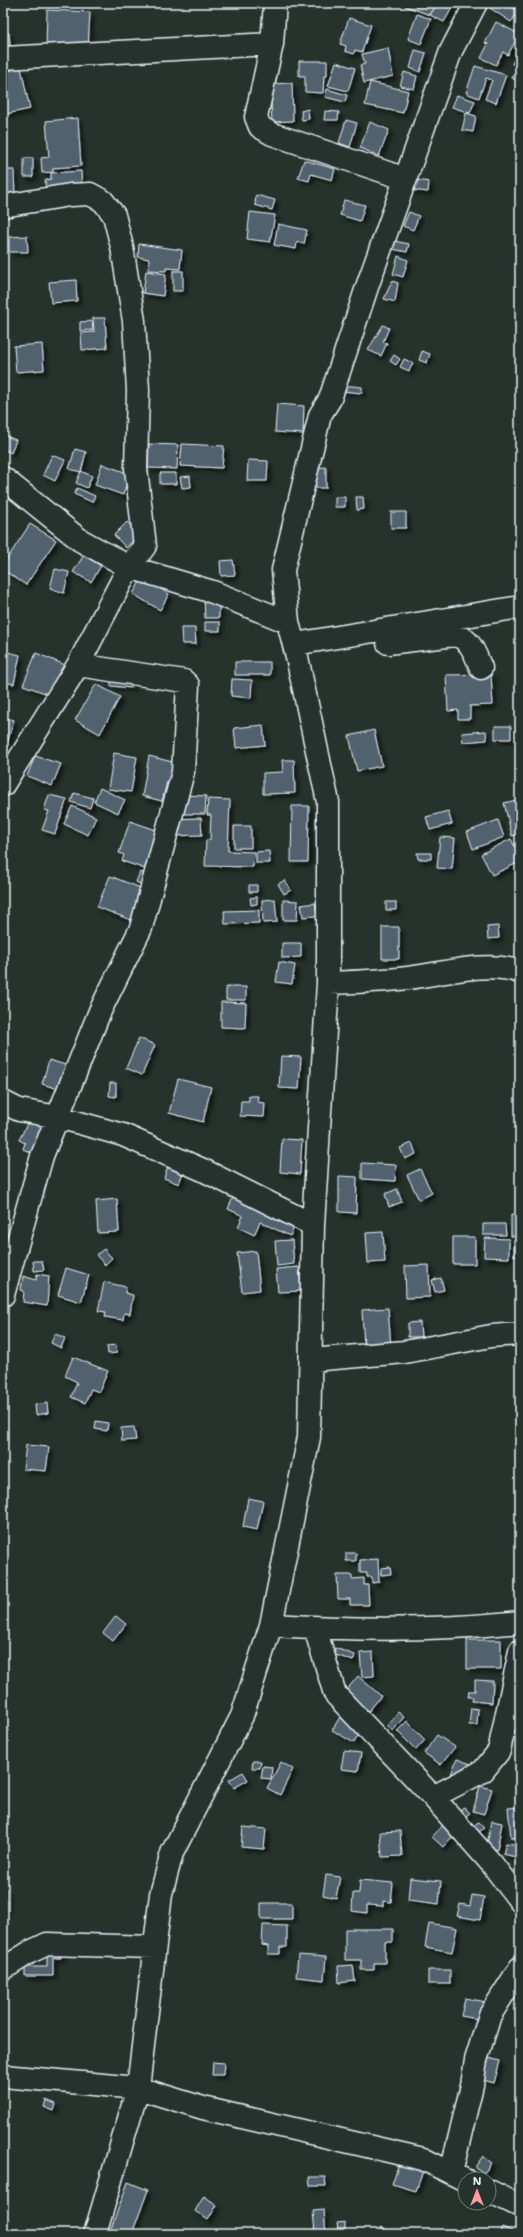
<svg xmlns="http://www.w3.org/2000/svg" width="523" height="2237" font-family="'Shantell Sans',sans-serif">
<style>
.building{fill:#51626e;stroke:#e8f1f8;filter:url(#shadow)}
.lines{fill:none;stroke-linecap:round;stroke-linejoin:round}
.minor-casing{stroke:#e8f1f8;stroke-width:25}
.minor{stroke:#26332d;stroke-width:22}
</style>
<defs>
<filter id="shadow"><feDropShadow dx="3.5" dy="3.5" stdDeviation="2" flood-color="#0009"/></filter>
</defs>
<rect width="100%" height="100%" fill="#26332d"/>
<filter id="ink" filterUnits="userSpaceOnUse"><feTurbulence type="fractalNoise" baseFrequency=".025" numOctaves="2"/><feDisplacementMap in="SourceGraphic" scale="8" xChannelSelector="R" yChannelSelector="G"/><feConvolveMatrix kernelMatrix="1 2 1 2 8 2 1 2 1" color-interpolation-filters="sRGB"/></filter>
<g filter="url(#ink)">
<path class="building" d="M406 3H434L430 15 405 6Z
M438 3H455L444 22 430 15Z
M494 3H506L519 11 511 22 490 8Z
M47 10 90 12 88 50 46 49Z
M417 14 431 19 421 44 408 39Z
M349 18 371 25 362 52 355 50 354 54 345 51 346 46 340 44Z
M496 22 519 34 508 55 503 52 496 65 481 58 488 44 485 43Z
M3 33H9L11 53 3 54Z
M520 46V82L512 78 517 66 512 64Z
M388 48 393 76 364 83 360 65 365 64 362 54Z
M415 50 426 53 420 72 410 68Z
M299 61H327V76H324L323 93 305 92V76H299Z
M336 62 355 68 348 91 328 86Z
M475 66 506 75 496 103 485 99 492 80 486 78 479 98 466 93Z
M21 68 30 109 6 114 3 96V72Z
M404 72 417 76 414 89 400 86Z
M370 82 408 91 403 113 365 105Z
M292 83 293 121 272 122 270 84Z
M327 89 347 95 345 102 325 97Z
M457 95 475 101 470 113 452 107Z
M308 109 309 119 302 120 301 111Z
M325 111 339 112 338 120H324Z
M466 113 476 116 473 132 462 130Z
M78 118 81 166 53 168V172L42 173 41 158 49 157 46 121Z
M346 120 357 123 350 147 339 143Z
M370 122 389 130 379 156 360 148Z
M24 158H33V177H24Z
M304 160 335 169 332 180 311 174 309 181 298 178Z
M3 170H14L15 196 3 197Z
M81 171 82 189 46 192 45 180 51 179V173Z
M412 179 429 182 428 192 410 190Z
M256 195 275 200 272 210 255 205Z
M344 200 365 205 360 221 340 215Z
M250 212 275 215 270 242 247 239Z
M409 212 419 216 413 230 403 226Z
M278 224 307 230 304 244 297 242 296 249 274 245Z
M27 236 28 252H9V237Z
M394 241 409 244 407 252 392 249Z
M139 244 182 250 180 269 166 268V271L148 270 149 259 138 257Z
M398 256 408 260 403 277 393 274Z
M146 271 166 274 163 296 143 293Z
M173 271H183V291H173Z
M76 280 77 301 51 303 49 282Z
M392 281 398 283 395 302 384 299Z
M93 318H105L107 348 82 350 81 333 94 332Z
M92 321 93 330 80 331V322Z
M383 325 389 328 383 342 387 343 381 356 368 350Z
M42 344 44 370 16 372 14 346Z
M422 351 430 354 427 363 419 360Z
M394 355 400 359 396 365 390 361Z
M404 359 413 363 409 371 400 367Z
M342 385 362 387V393L341 391Z
M277 404 304 406 303 434 275 432Z
M3 435 16 440 11 453 3 449Z
M149 444 178 445 177 469 148 468Z
M182 444 224 446 222 468 180 466Z
M75 449 86 452 81 472 69 469Z
M52 455 65 460 55 481 43 475Z
M248 460 268 461 267 481H247Z
M102 464 130 474 123 495 95 485Z
M326 467V488H314L313 468Z
M81 471 92 476 87 488 76 483Z
M160 473H176V484H160Z
M190 476 191 487 182 488 180 477Z
M77 488 95 496 92 502 74 494Z
M335 497H345V507H335Z
M356 497H363L364 509 357 510Z
M391 512H406V528H391Z
M127 522 139 534 126 548 114 535Z
M30 524 56 540 26 585 3 570V565Z
M84 555 101 566 91 582 73 572Z
M233 560 235 575 221 576 220 561Z
M55 569 69 572 64 593 50 588Z
M142 578 169 594 160 610 133 594Z
M219 599V618H205L204 600Z
M205 622H220V631H205Z
M181 628H195L196 644H182Z
M3 651 20 655 14 684 3 682Z
M36 653 65 665 53 696 23 685Z
M235 662H270V675H235Z
M491 674 493 705 470 706V719H458V710L448 711 446 675Z
M111 677 132 678 131 688 111 686Z
M232 679 252 680 251 698 231 696Z
M96 684 120 697 100 734 75 720Z
M3 717 14 720 5 751 3 750Z
M263 725 265 745 236 748 234 728Z
M495 726H511V739H495Z
M374 730 382 766 357 771 349 736Z
M486 731 487 740 463 742 462 733Z
M114 753 137 757 131 792 108 789Z
M35 756 61 764 52 786 27 776Z
M149 756 180 764 175 784 167 782 162 801 142 796Z
M282 760H294L295 793 263 794V773L283 772Z
M100 788 125 800 118 813 94 802Z
M74 793 93 798 90 808 71 802Z
M49 795 67 799 55 834 42 830 49 811 44 810Z
M185 795 206 796 205 814H184Z
M208 799 230 800 228 851 254 852 253 867 205 866 206 840H210L211 815H207Z
M520 799V834L512 836 504 803Z
M72 806 96 817 88 835 64 824Z
M292 806H309L308 862H291Z
M448 811 452 824 430 830 426 817Z
M201 818 202 835 172 836V819Z
M498 820 504 837 473 849 467 832Z
M130 821 165 833 151 871 122 861 124 855 119 853Z
M234 826H251V848H234Z
M440 837 455 838 452 869 437 868Z
M511 839 520 857V862L492 875 481 854Z
M269 851 270 863H256V852Z
M417 853H431V859H418Z
M140 872 152 876 147 887 136 882Z
M110 876 143 889 131 920 97 907Z
M285 880 291 890 284 894 278 884Z
M249 885H257V892H249Z
M257 897V904L251 905 250 898Z
M275 899 277 922 263 923 262 900Z
M283 900 298 901 297 920H283Z
M386 902H396V910H386Z
M315 903 317 916 303 917 301 905Z
M259 910V923L225 924 224 911Z
M498 926 499 938 488 939 487 927Z
M382 927H399V959H382Z
M282 943H301V957L282 958Z
M279 962 295 965 292 984 276 982Z
M226 987H246V1000H226Z
M221 1002 246 1003 245 1028 221 1027Z
M139 1038 155 1045 142 1075 126 1068Z
M281 1056 301 1057 299 1089 279 1088Z
M49 1060 72 1067 65 1091 42 1084Z
M178 1079 211 1087 203 1122 169 1113Z
M110 1083H116V1097L109 1096Z
M249 1096H258L257 1102 265 1103 264 1117 240 1116 241 1101H249Z
M31 1119 50 1128 31 1153 23 1149 25 1143 19 1140 28 1122Z
M282 1139 302 1140 300 1174 280 1172Z
M412 1143 416 1154 405 1159 400 1148Z
M362 1163 396 1165 395 1181 362 1179Z
M168 1166 183 1172 179 1184 164 1178Z
M420 1169 432 1193 419 1200 407 1175Z
M339 1176 357 1177 356 1213 339 1212Z
M397 1189 402 1202 389 1207 385 1194Z
M235 1193 297 1221 290 1236 260 1222 254 1235 238 1227 243 1216 228 1209Z
M117 1199 119 1232 98 1233 96 1201Z
M511 1214 520 1215V1237L511 1236Z
M483 1224H505L506 1235H483Z
M383 1232 385 1262 368 1263 366 1233Z
M453 1237H475V1264H453Z
M485 1238 509 1239V1258L484 1257Z
M514 1239H520V1256H514Z
M292 1240 294 1264 277 1266 275 1241Z
M104 1249 112 1258 105 1265 96 1255Z
M256 1251 260 1290 242 1292 237 1253Z
M33 1261H42L44 1270 34 1271Z
M429 1265 430 1297 406 1298 405 1266Z
M299 1267 301 1291 278 1292 276 1269Z
M66 1268 89 1275 81 1302 58 1295Z
M37 1274 49 1276 47 1306 23 1302 24 1291 21 1290 23 1276 36 1280Z
M441 1278 444 1290 435 1292 432 1280Z
M104 1282 126 1287 125 1293 133 1295 130 1314 124 1313 123 1320 105 1317 106 1312 98 1311Z
M388 1308 391 1347 364 1348 362 1310Z
M420 1322 421 1337H408V1323Z
M55 1334 65 1338 61 1348 51 1343Z
M116 1345 117 1353 108 1354 107 1346Z
M73 1357 108 1371 99 1392 91 1389 85 1403 71 1397 77 1382 65 1376Z
M47 1403 48 1413 36 1415 35 1405Z
M96 1421 108 1423 107 1431 95 1429Z
M134 1427 136 1440 122 1441 121 1428Z
M26 1445 49 1447 46 1471 23 1469Z
M248 1498 263 1501 257 1530 243 1527Z
M346 1553H356V1561H346Z
M378 1559 379 1582 372 1583V1577H367V1573H360V1560Z
M390 1567 391 1574 381 1575V1568Z
M337 1575H352V1579L364 1578V1585H368L369 1605H350V1599H338Z
M116 1616 126 1624 113 1641 103 1633Z
M467 1640H501V1669H467Z
M335 1648 355 1655 353 1661 333 1654Z
M373 1652 374 1676 362 1677 360 1653Z
M358 1676 381 1696 369 1711 345 1692Z
M475 1680 493 1681 492 1703 472 1701 473 1697H468L469 1691H475Z
M471 1708 478 1709 477 1725H469Z
M398 1712 404 1717 393 1731 387 1726Z
M342 1714 364 1726 354 1743 332 1730Z
M407 1721 425 1740 416 1750 397 1731Z
M437 1735 455 1747 441 1765 424 1753Z
M344 1751 361 1753 358 1771 341 1769Z
M457 1759 471 1764 464 1784 449 1779Z
M253 1761H261L260 1768H252Z
M281 1762 293 1769 280 1795 267 1788Z
M263 1766 272 1767 271 1779 261 1778Z
M243 1772 248 1780 234 1788 229 1780Z
M480 1786 492 1789 484 1814 473 1811Z
M464 1807 470 1813 464 1818 458 1811Z
M520 1807V1837L511 1838 508 1808Z
M492 1821 502 1823 497 1850 486 1848Z
M478 1822 484 1828 477 1834 472 1828Z
M444 1824 455 1834 443 1847 432 1837Z
M243 1827 266 1829 264 1849 241 1847Z
M400 1831 402 1856 382 1857 380 1832Z
M506 1843 520 1845V1858L503 1854Z
M326 1875 340 1877 336 1898 323 1895Z
M410 1878 441 1881 439 1904 408 1900Z
M360 1880 393 1883 391 1902 383 1901V1906L367 1905V1913L352 1911 353 1893H359Z
M3 1888H6V1912H3Z
M472 1895 484 1897 480 1920 457 1916 460 1904 470 1906Z
M261 1903H292V1919H261Z
M429 1923 457 1928 452 1952 425 1947Z
M263 1925 287 1926V1947H280V1954H268V1946L262 1945Z
M345 1929H393V1942H385V1963H374V1970H361V1960H345Z
M47 1947 61 1948V1958H53V1976H25V1967H47Z
M298 1955 326 1957 324 1980 296 1977Z
M353 1965 355 1981 339 1983 338 1966Z
M428 1970H450V1984H428Z
M465 1998 486 2002 482 2020 461 2016Z
M481 2056 500 2061 494 2083 475 2078Z
M213 2062 224 2063 223 2075H212Z
M46 2100 56 2104 54 2111 44 2107Z
M483 2156 492 2163 484 2173 475 2167Z
M399 2163 423 2171 416 2191 392 2184Z
M309 2177H325L326 2186H310Z
M128 2182 148 2190 132 2234H109Z
M204 2196 217 2205 208 2220 195 2211Z
M324 2210 326 2234H315L313 2211Z
M345 2222V2231H338L337 2223Z
M381 2227 396 2234H378Z
M502 2227 519 2234H499Z
M215 2231V2234H188V2232Z"/>
<g class="lines">
<g class="minor-casing">
<path id="minor" d="M275 3 272 44 256 117 260 127 272 134 406 179
M3 58 272 44
M3 206 70 195 90 194 103 201 114 215 122 247 134 321 138 390 136 468 145 546 129 567 78 665 3 785
M3 478 80 540 129 567 213 592 288 622
M388 643 455 635C471 639 475 654 481 668
M295 644 520 607
M328 983C355 982 382 981 408 978 442 974 488 960 520 972
M3 1102 19 1110 58 1117 123 1135 203 1170 313 1225
M3 1295 42 1156 100 1011 141 928 183 772 188 685 184 681 78 665
M311 1360 405 1352 491 1336 520 1334
M271 1625C354 1630 437 1631 520 1622
M315 1628 335 1694 433 1797 492 1864 520 1901
M433 1797 483 1771 499 1751 520 1651
M3 1969 30 1952 47 1944 154 1947
M3 2076 138 2088 203 2108 423 2159 465 2180
M451 2173 472 2085 476 2060 490 2015 520 1968
M489 2191 520 2206
M95 2234 138 2088 161 1894 172 1853 242 1716 271 1625 309 1437 313 1225 328 983V802L297 657 288 622 283 570 320 415 330 399 368 284 451 51 476 3"/>
</g>
<use href="#minor" class="minor"/>
</g>
</g>
<rect width="523" height="2237" fill="none" stroke="#26332d" stroke-width="16"/>
<rect x="8" y="8" width="507" height="2221" fill="none" stroke="#e8f1f8" stroke-width="1.5" filter="url(#ink)"/>
<g transform="translate(477 2191)"><circle r="19" fill="#26332d" stroke="#747f7e"/>
<path d="M0-3L7 15L0 10L-7 15Z" fill="#ff9aa2"/>
<text y="-6" font-size="11" font-weight="bold" text-anchor="middle" fill="#e8f1f8">N</text>
</g>
</svg>
